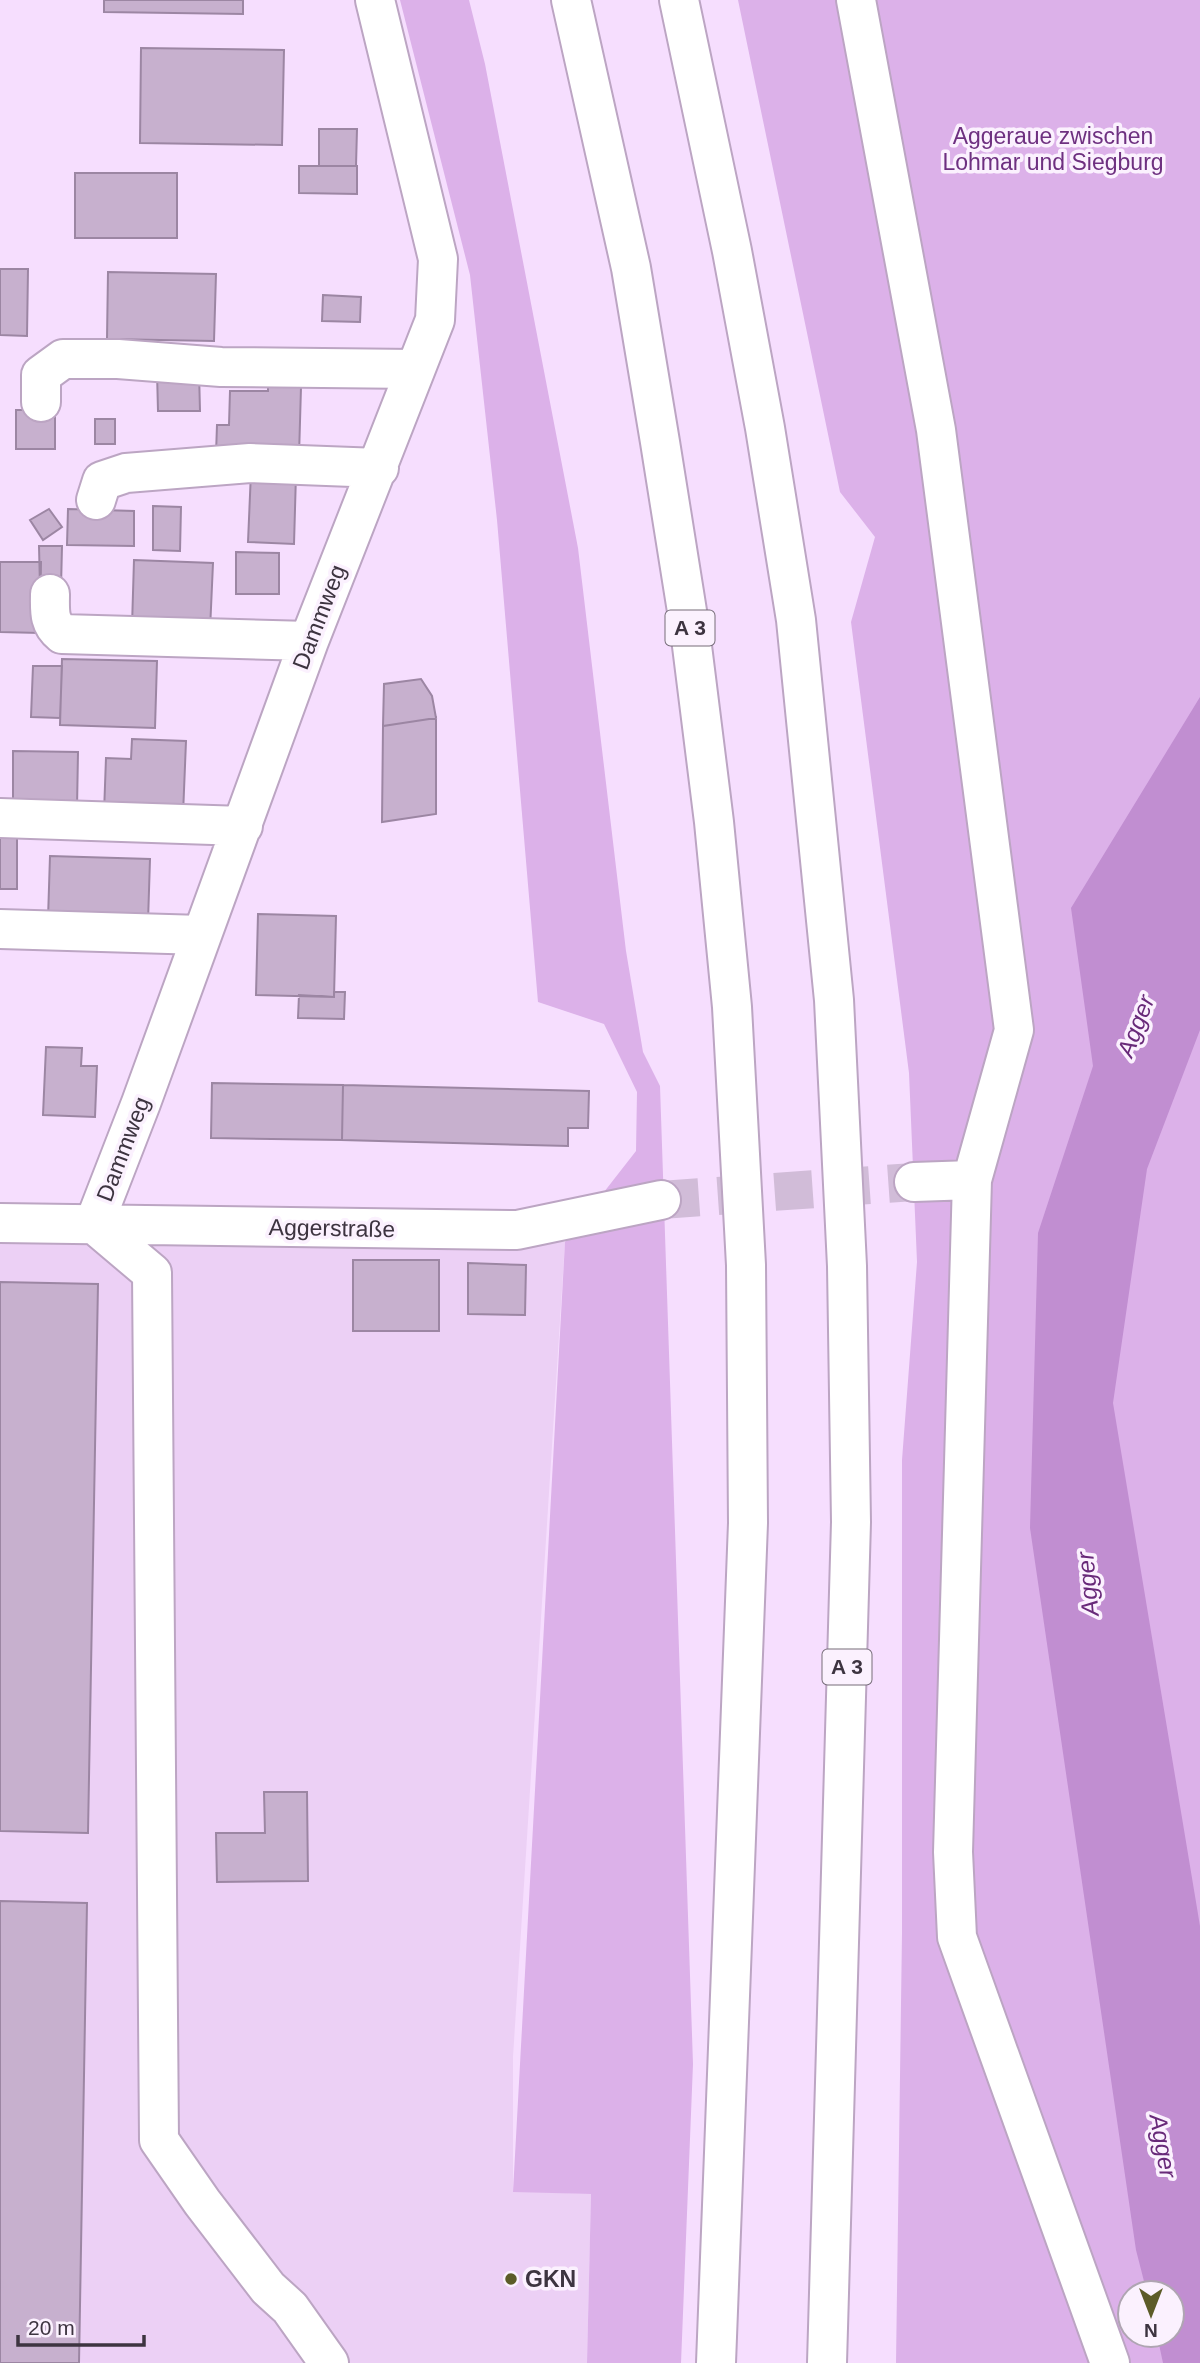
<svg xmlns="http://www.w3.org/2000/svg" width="1200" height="2363" font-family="Arial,sans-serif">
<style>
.built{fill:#ecd0f5}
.green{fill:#dcb1e9;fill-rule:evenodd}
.water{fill:#c18ed1}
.building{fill:#c7b0ce;stroke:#9c86a3;stroke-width:2}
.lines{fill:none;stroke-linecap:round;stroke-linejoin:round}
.minor-tunnel{stroke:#d1bcd8;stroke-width:38;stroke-dasharray:38 19;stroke-linecap:butt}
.minor-casing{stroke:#bca5c3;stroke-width:42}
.highway-casing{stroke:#bca5c3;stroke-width:42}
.minor{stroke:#fff;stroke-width:38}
.highway{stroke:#fff;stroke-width:38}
.poi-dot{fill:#5c5b28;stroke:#fbf1fe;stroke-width:2.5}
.labels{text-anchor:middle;stroke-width:7;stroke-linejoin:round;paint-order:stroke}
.shield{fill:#fbf1fe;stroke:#766d79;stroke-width:2}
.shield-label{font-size:21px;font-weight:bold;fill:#3d3440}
.park-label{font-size:23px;fill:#6e3080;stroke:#fbf1fe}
.street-label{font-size:23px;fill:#3d3440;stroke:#fbf1fe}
.poi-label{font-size:23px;font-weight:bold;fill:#3d3440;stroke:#fbf1fe;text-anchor:start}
.water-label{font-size:24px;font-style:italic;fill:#682979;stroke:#fbf1fe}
</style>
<rect width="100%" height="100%" fill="#f6defe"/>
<path class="built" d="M192 1235 565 1242 513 2057V2191L591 2194 587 2363H0V1238Z"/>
<path class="green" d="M400 0H469L485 64 578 548 626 951 643 1052 660 1086 693 2064 681 2363H587L591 2194 513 2192 565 1242 636 1151 637 1092 604 1024 538 1002 497 520 470 275Z
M738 0H1200V2363H896L902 1933V1460L917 1262 909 1073 851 622 875 537 840 492ZM1130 2293H1172V2335H1130Z"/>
<path class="water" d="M1200 697V1030L1147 1169 1113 1403 1200 1926V2363H1163L1157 2335H1172V2293H1147L1136 2250 1030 1528 1038 1233 1093 1066 1071 908Z"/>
<path class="building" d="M104 0H243V14L104 12Z
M141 48 284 50 282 145 140 143Z
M319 129H357L356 166H319Z
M299 166H357V194L299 193Z
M75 173H177V238H75Z
M0 269H28L27 336 0 335Z
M108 272 216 274 214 341 107 339Z
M323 295 361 297 360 322 322 321Z
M157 372H199L200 411H158Z
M268 386 301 387 299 456 216 454 217 425H229L230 391H268Z
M16 410H55V449H16Z
M95 419H115V444H95Z
M251 472 296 474 294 544 248 542Z
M153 506 181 507 180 551 153 550Z
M49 509 62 527 43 540 30 520Z
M68 509 134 511V546L67 545Z
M39 546H62L61 588 40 587Z
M236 552 279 553V594H236Z
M134 560 213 563 210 630 132 626Z
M0 562H41L40 633 0 632Z
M62 659 157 661 155 728 60 725Z
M33 666H62L60 718 31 717Z
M421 679 432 696 436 718 383 726 384 684Z
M436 718V814L382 822 383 726Z
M132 739 186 741 183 815 104 813 106 758 131 759Z
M13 751 78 752 77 808 13 807Z
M0 829H17V889H0Z
M50 856 150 859 148 922 48 919Z
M258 914 336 916 334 997 256 995Z
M334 992H345L344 1019 298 1018 299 995 334 997Z
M46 1047 82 1048 81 1066H97L95 1117 43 1115Z
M212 1083 343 1085 342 1140 211 1138Z
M343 1085 589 1091 588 1128H568V1146L342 1140Z
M353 1260H439V1331H353Z
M468 1263 526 1265 525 1315 468 1314Z
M0 1282 98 1284 88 1833 0 1831Z
M264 1792H307L308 1881 217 1882 216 1833H265Z
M0 1901 87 1903 79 2363H0Z"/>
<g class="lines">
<path class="minor-tunnel" d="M661 1200 914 1182"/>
<g class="minor-casing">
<path id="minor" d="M856 0 936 430 1014 1030 972 1180 953 1852 957 1937 1110 2363
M41 402V375L63 359H118L221 367 415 369
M96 500 102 481 126 473 250 463 379 468
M50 594C50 610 48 623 62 634L309 641
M0 818 243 826
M0 929 202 935
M914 1182 972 1180
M0 1223 517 1230 661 1200
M329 2363 290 2308 268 2288 202 2202 159 2140 152 1273 94 1224 141 1103 309 641 435 320 438 259 375 0"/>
</g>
<g class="highway-casing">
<path id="highway" d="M571 0 631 268 660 442 690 630 714 822 732 1007 746 1265 748 1523 716 2363
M679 0 732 251 765 428 796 620 834 1000 847 1266 851 1522 827 2363"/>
</g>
<use href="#minor" class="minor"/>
<use href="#highway" class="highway"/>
</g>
<circle class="poi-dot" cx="511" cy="2279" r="7"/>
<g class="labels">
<g class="shield">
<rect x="665.5" y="610.5" width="49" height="35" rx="5"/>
<rect x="822.5" y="1649.5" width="49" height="35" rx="5"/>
</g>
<g class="shield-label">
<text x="690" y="635">A 3</text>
<text x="847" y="1674">A 3</text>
</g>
<g class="park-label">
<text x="1053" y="144">Aggeraue zwischen<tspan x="1053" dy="26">Lohmar und Siegburg</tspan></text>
</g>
<g class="street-label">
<text transform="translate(319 617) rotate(-69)" y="8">Dammweg</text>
<text transform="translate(123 1149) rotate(-69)" y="8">Dammweg</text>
<text transform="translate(332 1228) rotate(1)" y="8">Aggerstraße</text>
</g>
<g class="poi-label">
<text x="525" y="2287">GKN</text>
</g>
<g class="water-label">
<text transform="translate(1136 1026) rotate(-69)" y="8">Agger</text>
<text transform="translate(1088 1584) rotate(-95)" y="8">Agger</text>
<text transform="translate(1163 2146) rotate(80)" y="8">Agger</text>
</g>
</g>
<g transform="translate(1151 2314) rotate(180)"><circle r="33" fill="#fbf1fe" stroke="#afa5b2" stroke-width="2"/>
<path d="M0-5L12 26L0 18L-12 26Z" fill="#5c5b28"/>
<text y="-10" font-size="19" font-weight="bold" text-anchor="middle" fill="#3d3440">N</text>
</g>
<path d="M18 2335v10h126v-10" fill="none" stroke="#3d3440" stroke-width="3.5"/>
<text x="28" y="2335" font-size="21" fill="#3d3440" stroke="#fbf1fe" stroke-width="5" paint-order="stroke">20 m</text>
</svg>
